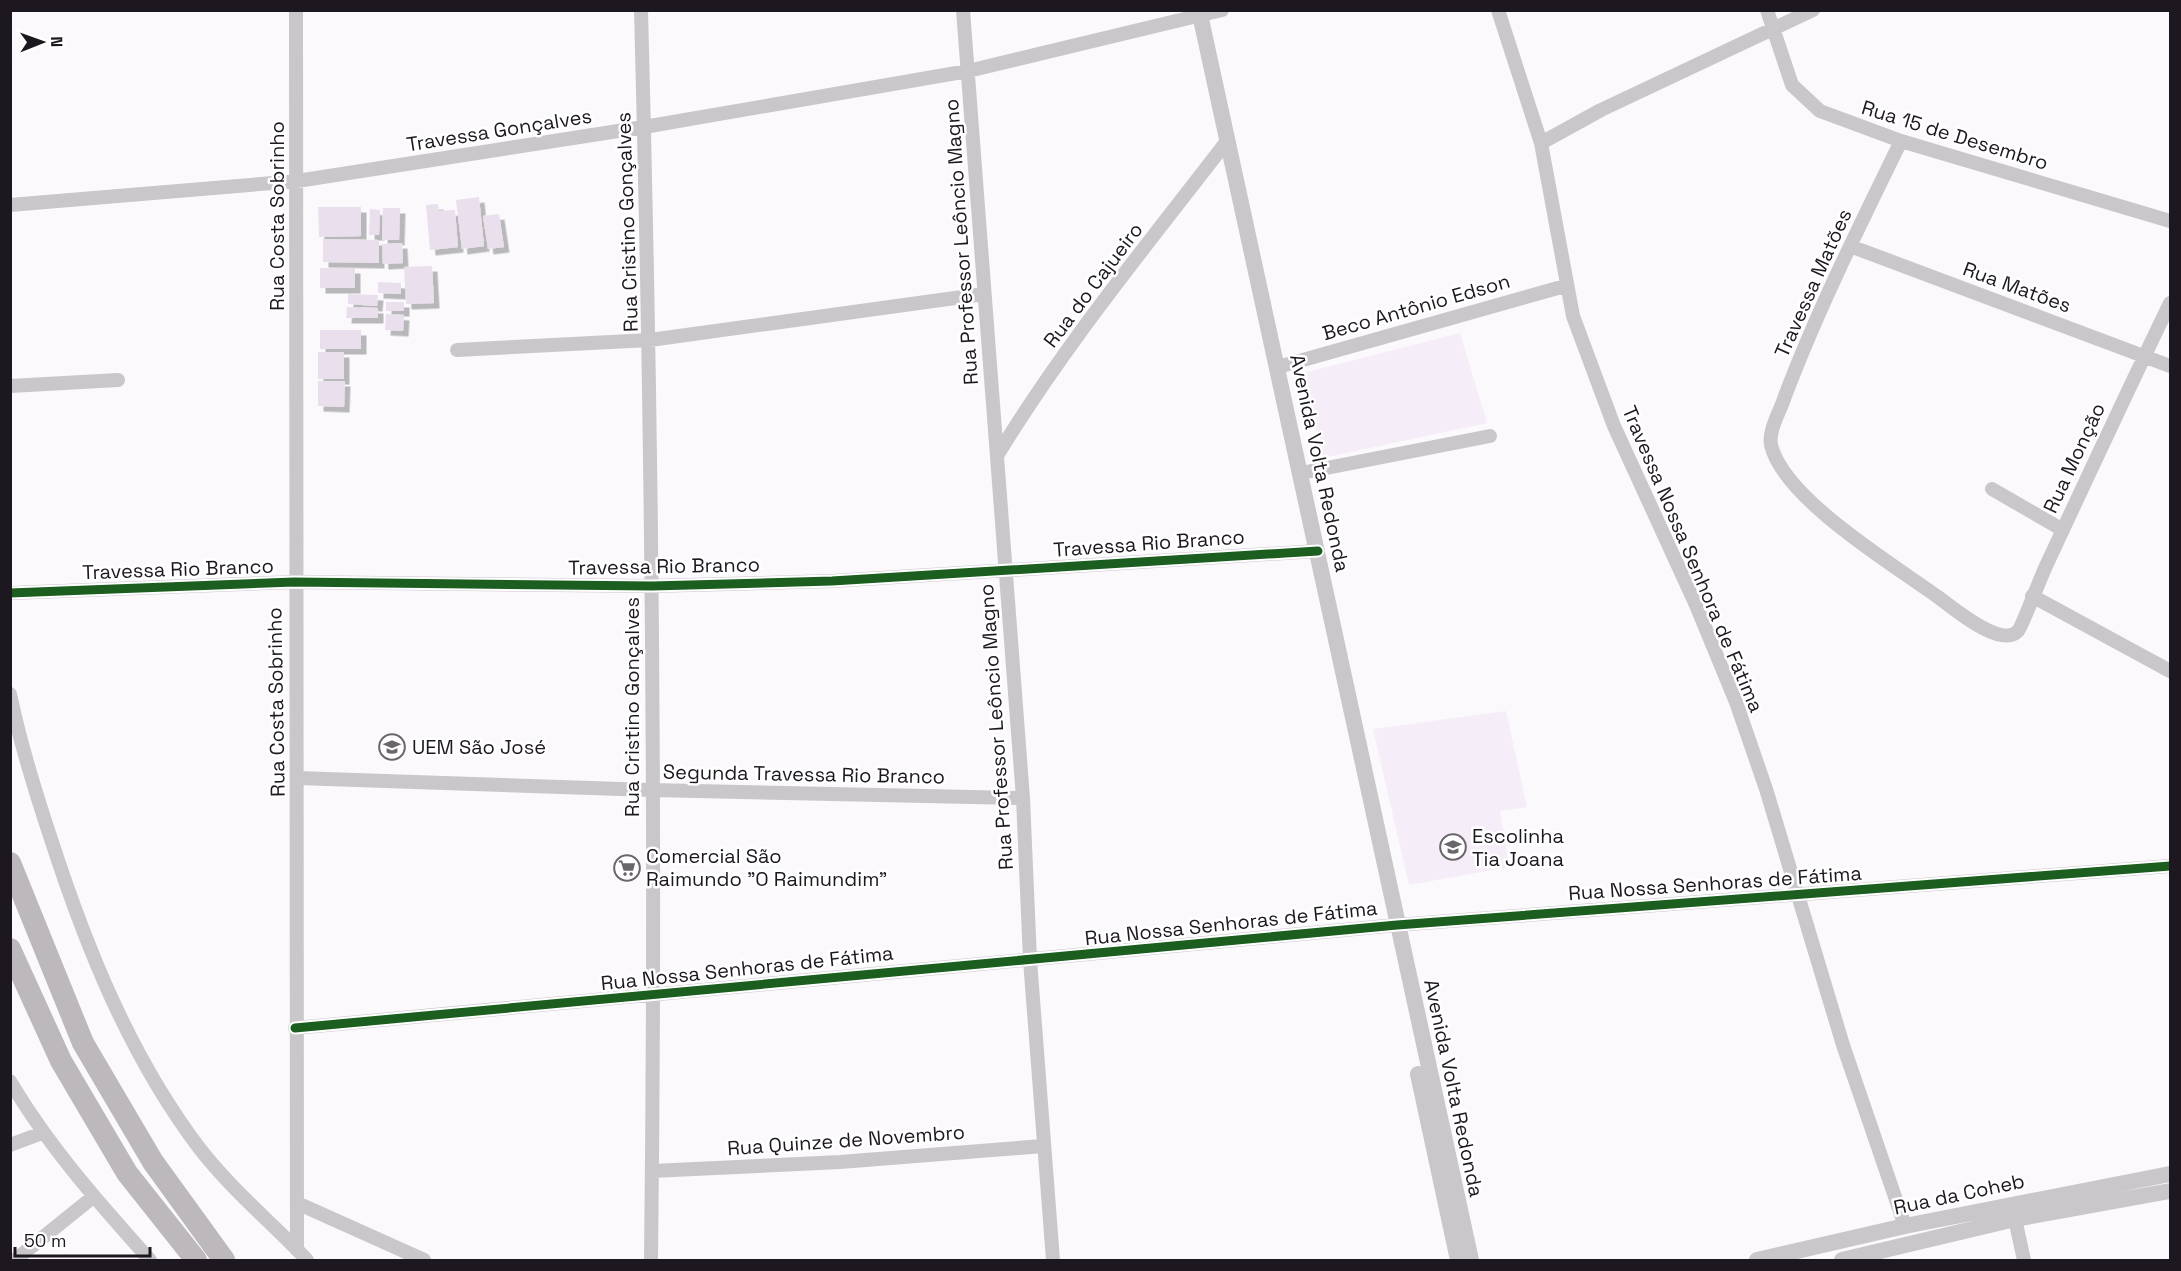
<svg xmlns="http://www.w3.org/2000/svg" width="2181" height="1271" font-family="'Space Grotesk',sans-serif">
<style>
.built{fill:#f5edf7}
.building{fill:#eae0ed;filter:url(#shadow)}
.lines{fill:none;stroke-linecap:round;stroke-linejoin:round}
.minor{stroke:#c9c7ca;stroke-width:14}
.tertiary{stroke:#c9c7ca;stroke-width:16}
.trunk{stroke:#bcb8bc;stroke-width:22}
.cycleway-casing{stroke:#fff;stroke-width:13}
.cycleway{stroke:#1b5e20;stroke-width:9}
.labels{text-anchor:middle;stroke-width:5;stroke-linejoin:round;paint-order:stroke}
.street-label{font-size:20px;fill:#1d171f;stroke:#fff}
.poi-label{font-size:20px;fill:#1d171f;stroke:#fff;text-anchor:start}
</style>
<defs>
<filter id="shadow"><feDropShadow dx="5.5" dy="5.5" stdDeviation="0" flood-color="#0004"/></filter>
</defs>
<rect width="100%" height="100%" fill="#fbf9fc"/>
<path class="built" d="M1460 333 1487 423 1323 458 1303 373Z
M1506 711 1527 807 1500 811 1509 867 1409 885 1373 729Z"/>
<path class="building" d="M479 197 484 246 462 249 456 200Z
M438 204 439 211 455 210 458 247 430 250 426 205Z
M318 207H361V236L319 237Z
M383 208H400L399 240H382Z
M370 209 380 210 379 235H369Z
M499 214 504 247 488 249 483 216Z
M323 239 379 240V263L323 262Z
M402 243 403 263 383 264 382 244Z
M432 266 434 303 406 304 404 267Z
M320 268H355V288H320Z
M378 282 401 283V294L378 293Z
M348 294 378 295 377 306 348 304Z
M386 302H404V311H386Z
M347 307 378 308V318H346Z
M386 314 404 315 403 331 385 330Z
M320 330H361V349H320Z
M318 352H344V379H318Z
M318 381H345L344 407 318 406Z"/>
<g class="lines">
<path class="minor" d="M296 10 297 1250
M641 10C652 427 656 844 651 1260
M963 10 1023 798 1030 960 1053 1260
M1498 10 1541 143 1573 316 1614 426 1696 605 1736 702 1766 789 1843 1045 1905 1226
M1767 10 1792 85 1820 111 1901 141 2170 221
M1901 141C1860 225 1818 309 1785 396 1781 410 1768 430 1771 445 1784 499 1894 565 1938 597 1953 608 2001 649 2018 631 2022 627 2041 576 2046 566 2087 478 2128 390 2170 303
M1541 143 1601 110 1813 10
M10 205 297 181 644 127 968 71 1222 10
M1850 246 2170 366
M457 350 650 340 984 294
M1278 367 1565 286
M10 386 118 380
M997 456C1064 345 1148 244 1227 141
M1301 473 1490 436
M1992 489 2063 530
M10 593 294 582 652 586 832 581 1318 551
M2032 596 2170 671
M10 694C20 743 35 791 51 839 86 947 130 1057 200 1149 232 1190 272 1223 307 1260
M297 778 651 790 1023 798
M295 1028 1397 925 2170 866
M10 1081C49 1147 99 1203 150 1260
M10 1145 42 1133
M652 1171 840 1162 1043 1146
M297 1203 424 1260
M2015 1219 2024 1260
M15 1260 93 1197"/>
<path class="tertiary" d="M1199 10 1471 1260
M1418 1074 1458 1260
M1757 1260 1905 1226 2170 1174
M1842 1260 2015 1219 2170 1191"/>
<path class="trunk" d="M10 863 83 1043 153 1162 224 1260
M10 949 61 1061 127 1173 196 1260"/>
<g class="cycleway-casing">
<path id="cycleway" d="M10 593 294 582 652 586 832 581 1318 551
M295 1028 1397 925 2170 866"/>
</g>
<use href="#cycleway" class="cycleway"/>
</g>
<defs>
<g id="school-ring" transform="scale(1.35)"><circle r="9.5" fill="#fff" stroke="#6b666c" stroke-width="1.5"/><path d="M0-5L7-2L0 1L-7-2ZM-4 1L0 2.5L4 1V4Q0 6-4 4Z" fill="#6b666c"/></g>
<g id="supermarket-ring" transform="scale(1.35)"><circle r="9.5" fill="#fff" stroke="#6b666c" stroke-width="1.5"/><path d="M-6-5.5h2.5l.6 2H6L4.5 2H-2.5L-4.4-4H-6ZM-1.5 3.2a1.3 1.3 0 1 0 .1 0ZM3 3.2a1.3 1.3 0 1 0 .1 0Z" fill="#6b666c"/></g>
</defs>
<g fill-rule="evenodd">
<use href="#school-ring" x="392" y="747"/>
<use href="#school-ring" x="1453" y="847"/>
<use href="#supermarket-ring" x="627" y="868"/>
</g>
<g class="labels">
<g class="street-label">
<text transform="translate(499 130) rotate(-9)" y="7">Travessa Gonçalves</text>
<text transform="translate(1955 135) rotate(17)" y="7">Rua 15 de Desembro</text>
<text transform="translate(277 216) rotate(-90)" y="7">Rua Costa Sobrinho</text>
<text transform="translate(627 222) rotate(-92)" y="7">Rua Cristino Gonçalves</text>
<text transform="translate(961 242) rotate(-94)" y="7">Rua Professor Leôncio Magno</text>
<text transform="translate(1813 283) rotate(-66)" y="7">Travessa Matões</text>
<text transform="translate(1093 285) rotate(-53)" y="7">Rua do Cajueiro</text>
<text transform="translate(2017 287) rotate(20)" y="7">Rua Matões</text>
<text transform="translate(1416 307) rotate(-16)" y="7">Beco Antônio Edson</text>
<text transform="translate(2074 458) rotate(-65)" y="7">Rua Monção</text>
<text transform="translate(1320 463) rotate(78)" y="7">Avenida Volta Redonda</text>
<text transform="translate(1149 543) rotate(-4)" y="7">Travessa Rio Branco</text>
<text transform="translate(1693 559) rotate(67)" y="7">Travessa Nossa Senhora de Fátima</text>
<text transform="translate(664 566) rotate(-1)" y="7">Travessa Rio Branco</text>
<text transform="translate(178 569) rotate(-2)" y="7">Travessa Rio Branco</text>
<text transform="translate(276 702) rotate(-91)" y="7">Rua Costa Sobrinho</text>
<text transform="translate(632 707) rotate(-90)" y="7">Rua Cristino Gonçalves</text>
<text transform="translate(996 727) rotate(-94)" y="7">Rua Professor Leôncio Magno</text>
<text transform="translate(804 774) rotate(1)" y="7">Segunda Travessa Rio Branco</text>
<text transform="translate(1715 883) rotate(-4)" y="7">Rua Nossa Senhoras de Fátima</text>
<text transform="translate(1231 923) rotate(-6)" y="7">Rua Nossa Senhoras de Fátima</text>
<text transform="translate(747 968) rotate(-6)" y="7">Rua Nossa Senhoras de Fátima</text>
<text transform="translate(1454 1088) rotate(78)" y="7">Avenida Volta Redonda</text>
<text transform="translate(846 1140) rotate(-4)" y="7">Rua Quinze de Novembro</text>
<text transform="translate(1959 1194) rotate(-12)" y="7">Rua da Coheb</text>
</g>
<g class="poi-label">
<text x="412" y="754">UEM São José</text>
<text x="1472" y="843">Escolinha<tspan x="1472" dy="23">Tia Joana</tspan></text>
<text x="646" y="863">Comercial São<tspan x="646" dy="23">Raimundo "O Raimundim"</tspan></text>
</g>
</g>
<rect width="2181" height="1271" fill="none" stroke="#1d171f" stroke-width="24"/>
<g transform="translate(42 42) rotate(89)" stroke="#ffffff" stroke-width="4.5" paint-order="stroke">
<path d="M0-4.5L10 22L0 15L-10 22Z" fill="#1d171f"/>
<text y="-9" font-size="16" font-weight="bold" text-anchor="middle" fill="#1d171f">N</text>
</g>
<path d="M15 1247v9h135v-9" fill="none" stroke="#1d171f" stroke-width="3"/>
<text x="24" y="1247" font-size="18" fill="#1d171f" stroke="#ffffff" stroke-width="4.5" paint-order="stroke">50 m</text>
</svg>
